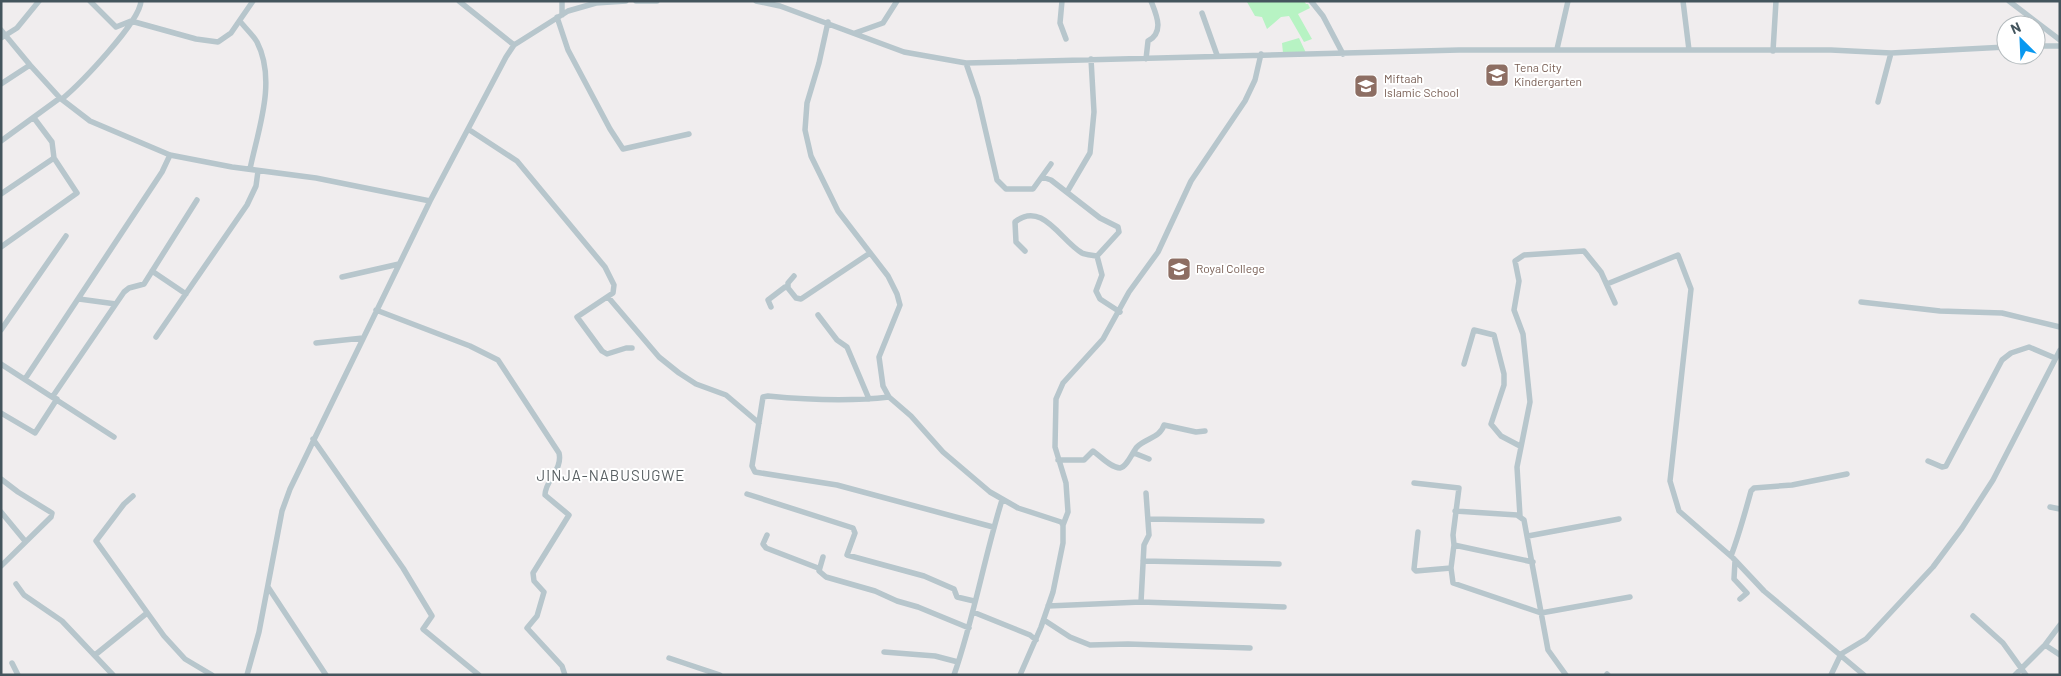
<svg xmlns="http://www.w3.org/2000/svg" width="2061" height="676" font-family="Barlow,sans-serif">
<style>
.green{fill:#b7f3c3}
.lines{fill:none;stroke-linecap:round;stroke-linejoin:round}
.minor{stroke:#b7c6cc;stroke-width:5.5}
.labels{text-anchor:middle;stroke-width:4;stroke-linejoin:round;paint-order:stroke}
.education-label{font-size:12px;fill:#785e54;stroke:#fff;text-anchor:start}
.quarter-label{font-size:15px;letter-spacing:1px;fill:#596063;stroke:#fff}
</style>
<rect width="100%" height="100%" fill="#f0edee"/>
<path class="green" d="M1304 1 1306 4H1308L1310 8 1298 14 1312 39 1304 42 1289 16 1281 17 1267 29 1262 17 1255 16 1247 2Z
M1299 38 1306 53H1283L1282 43Z"/>
<g class="lines">
<path class="minor" d="M90 1 116 27 131 21 196 39 218 42 231 33 253 1
M459 1 514 45
M562 1V15
M636 1H657
M756 1 780 6 904 52 966 63 1459 50H1831L1891 53 2006 47
M1062 1 1060 23 1066 39
M1311 1 1323 16 1343 54
M1683 1 1689 50
M2009 1 2060 40
M1202 13 1217 55
M557 17 568 50 610 129 623 149 689 134
M240 21C245 28 253 35 257 42 277 81 258 130 250 169
M828 22 819 63 807 103 805 130 811 156 838 211 888 276 897 294 900 305 879 357 883 386 889 397 911 416 943 452 990 492 1018 508 1061 522 1063 525
M1 30 30 65
M855 33 883 23 897 1
M1 38 17 28 39 1
M2036 46H2060
M1557 49 1568 1
M1773 51 1776 1
M1146 59 1148 41C1165 32 1156 14 1151 1
M966 63 978 98 997 180 1006 189H1033L1051 164
M1 84 30 65 60 98 90 121 170 155 232 167 316 178 430 201
M62 99C80 84 140 22 141 1
M1878 102 1891 53
M468 129 517 161 605 267 614 285 613 293 577 317 602 351 607 354 626 348H632
M1 141 60 98
M1042 177 1051 180 1100 218 1118 227 1119 232 1097 256 1102 275 1096 291 1100 299 1120 312
M1067 192 1090 153 1094 112 1091 59
M1 194 54 158
M1 247 77 193 54 158 52 142 34 118
M1025 251 1016 242 1015 222C1042 200 1061 241 1082 253 1086 255 1093 255 1097 256
M152 271 186 294
M794 276 788 283V288L796 298 801 299 870 253
M342 277 399 264
M1607 284 1678 255 1691 289 1670 481 1679 511 1733 558 1764 591 1864 675
M608 297 659 357 679 373 696 384 726 395 759 423
M79 299 116 304
M1861 302 1940 311 2002 313 2060 327
M771 307 768 300 785 287 788 288
M376 310 470 346 498 360 559 453C563 470 545 480 545 495L569 515 533 573 534 581 544 592 537 616 527 628 562 666 565 675
M818 315 837 340 847 347 869 399
M1 330 66 236
M156 337 247 205 256 186 258 171
M316 343 363 338
M1 364 114 437
M1464 364 1474 330 1494 335 1504 374V385L1491 424 1501 436 1520 446
M25 379 162 172 170 155
M53 396 124 292 129 288 144 284 197 200
M889 397C848 402 809 400 768 396L763 397 752 466 755 472 837 485 993 527
M1 413 35 433 57 399
M313 439 403 568 432 616 423 629 479 675
M1134 453 1149 459
M1058 460H1084L1093 451C1100 456 1111 468 1120 468 1127 467 1133 451 1137 447 1146 438 1160 438 1164 425L1196 432 1205 431
M1928 461 1942 467 1946 466 2002 360 2011 353 2029 347 2055 358
M1 479 18 492 52 513 51 517 1 566
M1414 483 1459 488 1453 535 1454 545 1533 562
M747 494 853 528 855 533 847 555 924 576 954 589 957 597 974 601
M133 496 124 504 96 541 164 636 185 659 212 675
M2050 507 2060 509
M1455 511 1517 515 1524 520 1548 650 1566 675
M1 512 25 541
M1520 516 1517 467 1530 402 1523 334 1514 310 1519 281 1515 261 1524 255 1584 251 1601 272 1615 303
M1149 519 1262 521
M1418 532 1414 569 1416 571 1451 568
M767 535 763 544 766 548 818 568
M1528 536 1619 519
M1454 545 1451 568 1453 583 1541 613 1630 597
M1731 556C1739 535 1745 513 1751 491L1754 488 1792 485 1847 474
M823 557 819 571 826 577 875 591 897 601 918 607 969 628
M1143 561 1279 564
M1735 561 1734 579 1747 593 1740 599
M16 584 24 595 62 621 113 675
M268 587 326 675
M1141 602 1144 545 1149 535 1146 493
M1048 606 1141 602 1284 607
M973 612 1030 635 1036 640
M1973 616 2003 643 2026 675
M1044 620 1070 637 1090 645 1128 644 1250 648
M2045 645 2060 655
M884 652 935 656 958 662
M95 655 147 613
M669 658 720 675
M12 663 18 675
M1607 674 1608 675
M247 675 259 632 282 511 290 489 430 201 506 57 514 45 568 11 596 3 626 1
M954 675C974 618 984 558 1002 500
M1020 675 1041 627 1053 592 1063 543V525L1068 512 1066 483 1055 447 1056 399 1063 383 1103 339 1129 292 1158 252 1191 181 1245 101 1255 80 1261 54
M1831 675 1841 654 1866 639 1933 567 1962 528 1993 480 2060 350
M2015 675 2045 645 2060 625"/>
</g>
<defs>
<g id="school-square" transform="scale(1.25)"><rect x="-9" y="-9" width="18" height="18" rx="4" fill="#8d6e63" stroke="#fff"/><path d="M0-5L7-2L0 1L-7-2ZM-4 1L0 2.5L4 1V4Q0 6-4 4Z" fill="#fff"/></g>
</defs>
<g fill-rule="evenodd">
<use href="#school-square" x="1497" y="75"/>
<use href="#school-square" x="1366" y="86"/>
<use href="#school-square" x="1179" y="269"/>
</g>
<g class="labels">
<g class="education-label">
<text x="1514" y="72">Tena City<tspan x="1514" dy="14">Kindergarten</tspan></text>
<text x="1384" y="83">Miftaah<tspan x="1384" dy="14">Islamic School</tspan></text>
<text x="1196" y="273">Royal College</text>
</g>
<g class="quarter-label">
<text x="611" y="481">JINJA-NABUSUGWE</text>
</g>
</g>
<rect width="2061" height="676" fill="none" stroke="#44555d" stroke-width="5"/>
<g transform="translate(2021 40) rotate(336)"><circle r="24" fill="#ffffff" stroke="#b4bbbe"/>
<path d="M0-4L9 19L0 12L-9 19Z" fill="#0898f0"/>
<text y="-8" font-size="14" font-weight="bold" text-anchor="middle" fill="#44555d">N</text>
</g>
</svg>
